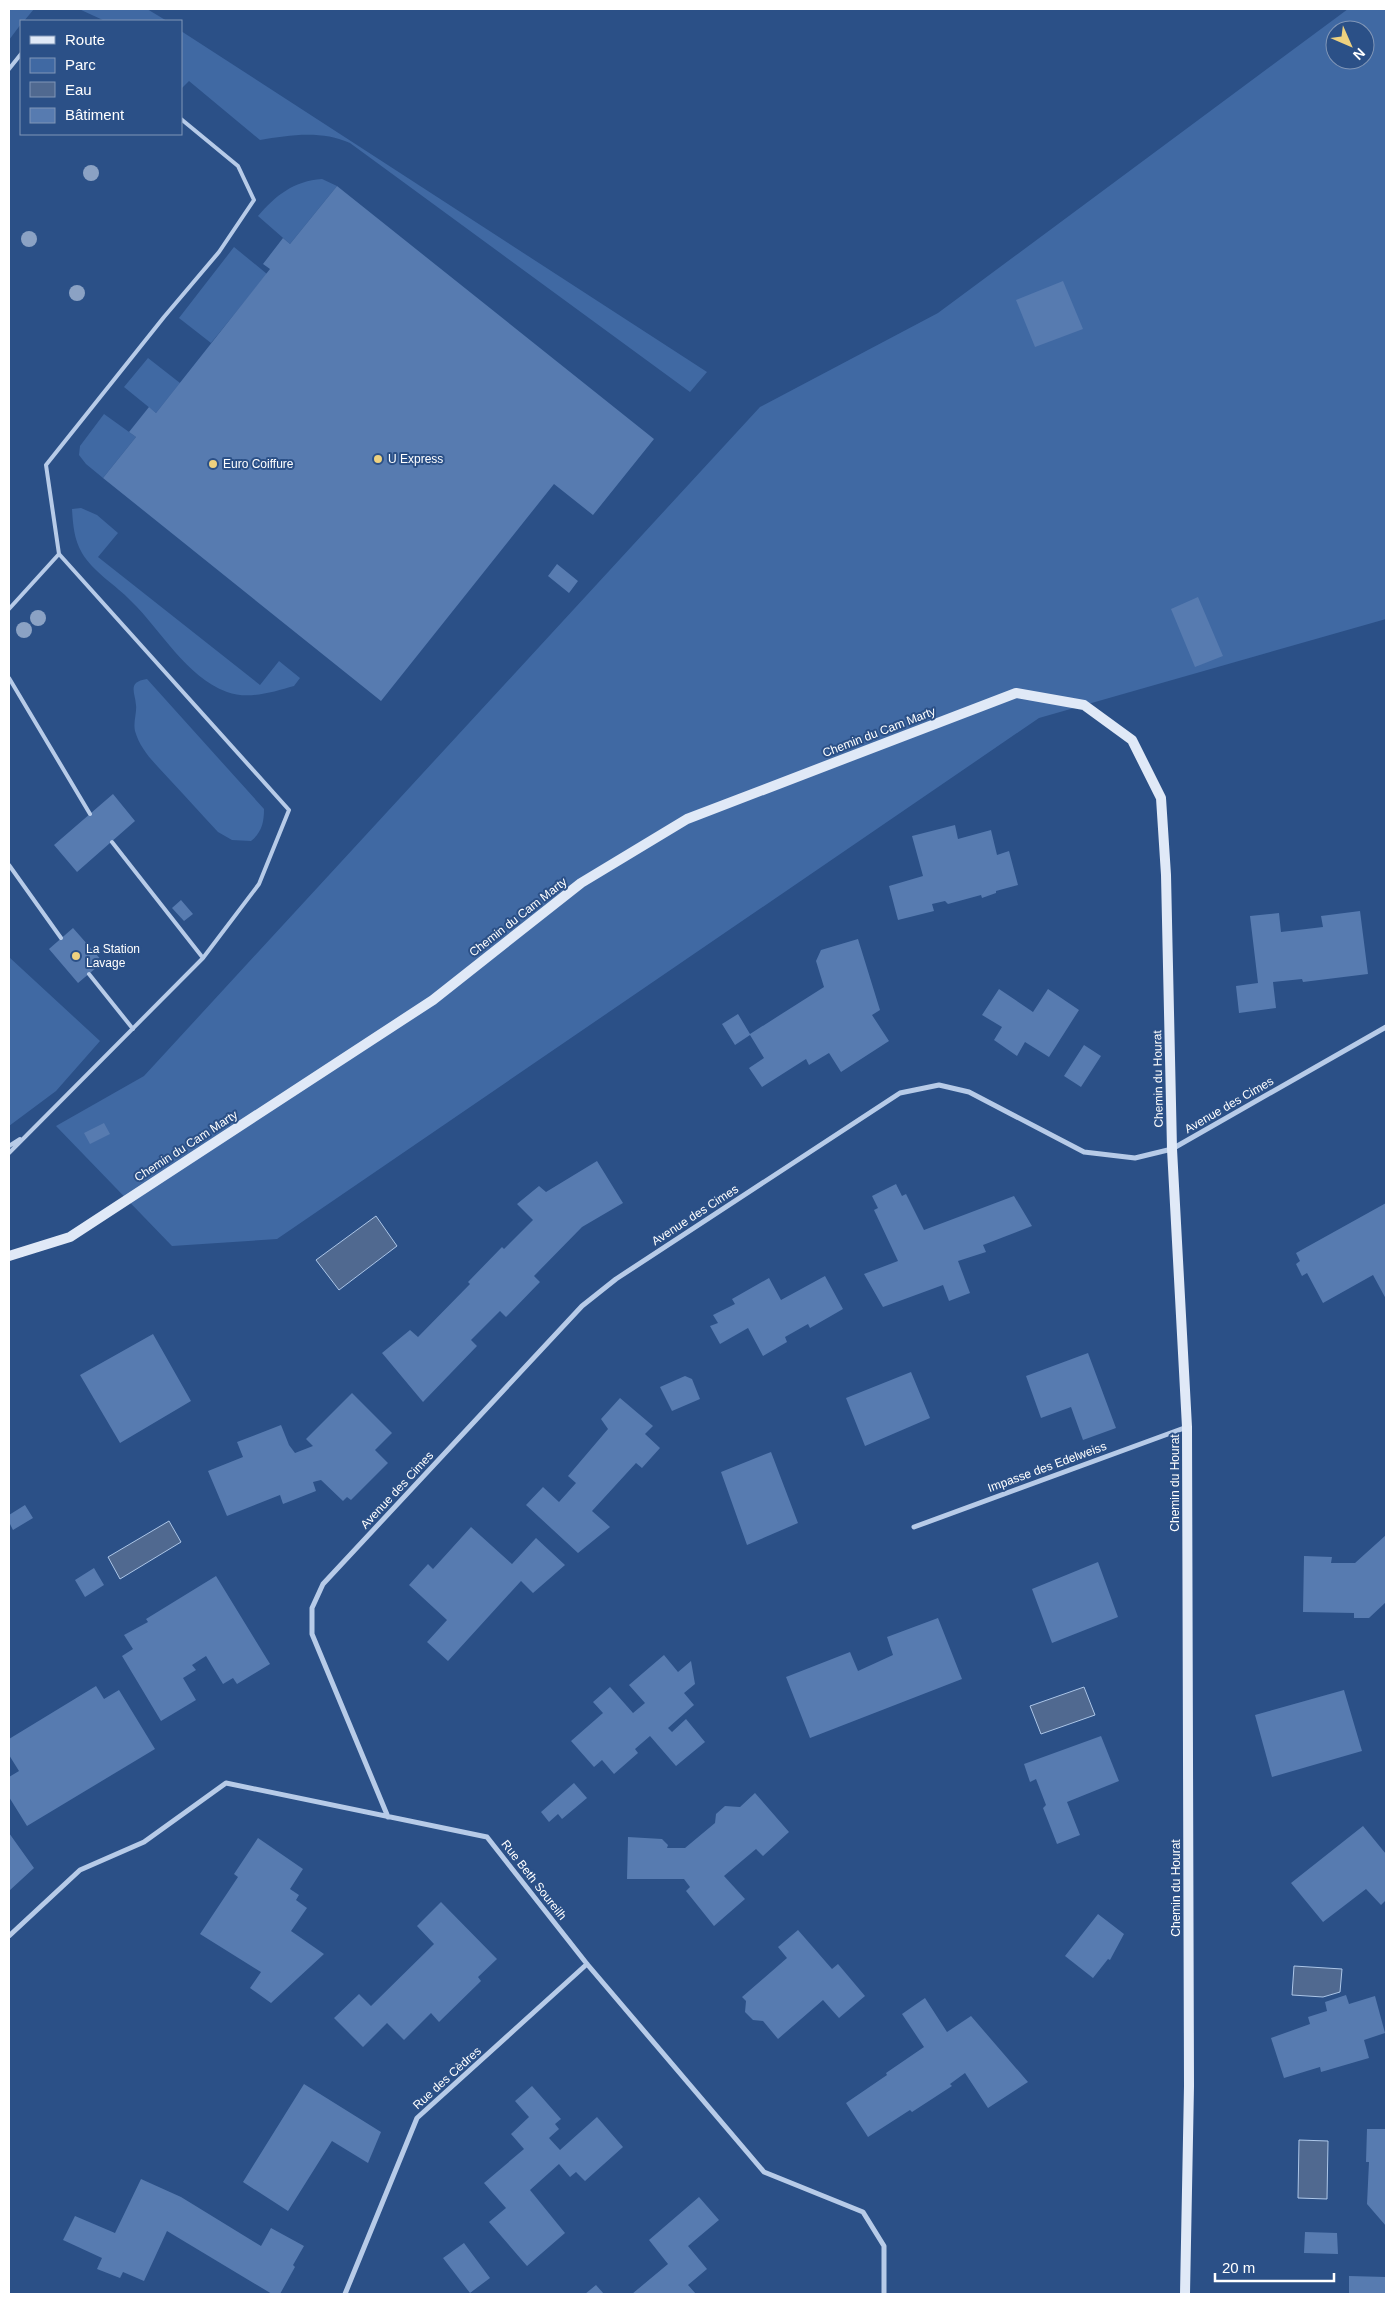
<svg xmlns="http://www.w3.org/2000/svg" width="1395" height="2303" font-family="Arial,sans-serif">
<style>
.green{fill:#4069a3;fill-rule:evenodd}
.water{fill:#506990;stroke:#acc6e8}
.building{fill:#577bb0}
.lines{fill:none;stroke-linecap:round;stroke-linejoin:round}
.lane{stroke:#b7cbe8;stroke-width:4}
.street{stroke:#b7cbe8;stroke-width:5}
.secondary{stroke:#e0e9f7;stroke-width:10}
.tree{fill:#8ba2c4}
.poi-dot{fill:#eed17f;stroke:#2b5087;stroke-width:2}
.labels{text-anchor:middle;stroke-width:4;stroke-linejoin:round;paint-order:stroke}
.poi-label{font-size:12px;fill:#fff;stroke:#2b5087;text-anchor:start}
.street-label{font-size:12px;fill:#fff;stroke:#2b5087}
</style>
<rect width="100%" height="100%" fill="#2b5087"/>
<path class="green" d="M9 9H34L24 21H21V24L9 40Z
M79 9H147L167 21H105Z
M1348 9H1386V619L1039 718 277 1239 172 1246 56 1126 144 1076 760 407 938 313ZM1335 30H1365V60H1335Z
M181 31 707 372 690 392 350 143C322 130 289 135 260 140L189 81 181 89Z
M322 179 337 186 290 244 258 216C276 195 294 181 322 179Z
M234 247 267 274 211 343 179 318Z
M148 358 180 383 156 413 124 387Z
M104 414 136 437 103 478 86 464 79 455 80 446Z
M81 508 97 515 118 533 98 557 260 685 279 661 300 678 294 686C273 692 248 700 227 692 185 676 162 631 131 601 116 585 93 572 82 553 74 539 73 525 72 509Z
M147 679 264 809C264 822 262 832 251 841L232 840 218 832C202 815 187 798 171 781 157 765 141 752 135 731 133 722 137 713 136 705 135 692 127 682 147 679Z
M9 957 100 1041 56 1091 9 1126Z"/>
<path class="water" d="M376 1216 397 1246 339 1290 316 1260Z
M169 1521 181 1542 120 1579 108 1557Z
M1084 1687 1095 1715 1041 1734 1030 1706Z
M1294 1966 1342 1969 1340 1992 1323 1997 1292 1995Z
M1299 2140 1328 2141 1327 2199 1298 2198Z"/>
<path class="building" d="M337 186 654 439 593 515 554 484 381 701 103 478 136 437 129 432 149 407 156 413 270 269 263 264 283 238 290 244Z
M1063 281 1083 329 1035 347 1016 300Z
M557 564 578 581 569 593 548 576Z
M1198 597 1223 656 1195 667 1171 609Z
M113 794 135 821 77 872 54 845Z
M955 825 958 839 991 830 997 855 1009 851 1018 885 996 891V893L982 898 981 895 948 904 945 901 932 904 934 911 898 920 889 886 923 876 912 836Z
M181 900 193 914 184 921 172 908Z
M1360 911 1368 974 1303 982 1302 979 1273 982 1276 1008 1239 1013 1236 986 1258 983 1250 916 1279 913 1281 932 1323 927 1321 916Z
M73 928 103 962 78 983 49 949Z
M858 939 880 1010 872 1015 889 1041 841 1072 829 1053 809 1065 806 1059 762 1087 749 1068 764 1058 750 1035 735 1045 722 1024 738 1014 750 1034 824 987 816 961 821 950Z
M999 989 1033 1012 1048 989 1079 1010 1049 1057 1025 1042 1017 1056 994 1040 1002 1027 982 1015Z
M1084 1045 1101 1056 1081 1087 1064 1076Z
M104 1123 110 1134 90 1144 84 1133Z
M597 1161 623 1203 582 1227 534 1276 540 1282 506 1317 500 1311 471 1340 477 1346 423 1402 382 1353 410 1330 418 1337 470 1284 468 1282 502 1247 504 1249 533 1220 517 1204 539 1186 546 1192Z
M896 1184 902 1196 906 1194 924 1230 1014 1196 1032 1226 983 1245 986 1252 958 1261 970 1293 949 1301 943 1285 883 1307 864 1274 898 1261 874 1210 878 1208 872 1196Z
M1386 1203V1299L1373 1275 1323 1303 1307 1273 1302 1276 1296 1264 1300 1261 1296 1253Z
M825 1276 843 1309 810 1328 808 1324 785 1337 787 1342 763 1356 748 1328 720 1344 710 1326 718 1323 713 1315 735 1304 732 1299 769 1278 781 1300Z
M153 1334 191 1401 120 1443 80 1375Z
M1088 1353 1116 1428 1083 1440 1071 1407 1041 1418 1026 1376Z
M911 1372 930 1418 865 1446 846 1398Z
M685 1376 692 1379 700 1399 672 1411 660 1387Z
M352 1393 392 1433 375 1450 388 1463 351 1500 347 1497 343 1501 321 1480 313 1482 316 1491 283 1504 280 1495 227 1516 208 1471 243 1457 237 1442 281 1425 289 1445 295 1453 313 1446 306 1439Z
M620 1398 653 1426 645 1434 660 1448 642 1468 636 1463 592 1511 610 1527 578 1553 526 1505 543 1487 559 1502 576 1483 568 1476 608 1429 601 1419Z
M771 1452 798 1523 747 1545 721 1472Z
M25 1505 33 1518 13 1530 9 1522V1515Z
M471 1527 512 1564 536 1538 565 1565 533 1593 521 1581 448 1661 427 1642 447 1620 409 1585 428 1564 433 1569Z
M1386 1535V1602L1369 1618H1354V1613L1303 1612 1304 1556 1332 1557 1331 1563H1355Z
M1098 1562 1118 1617 1052 1643 1032 1589Z
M94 1568 104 1585 85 1597 75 1580Z
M216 1576 270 1664 237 1684 233 1678 223 1684 206 1656 192 1665 196 1670 183 1678 196 1700 161 1721 122 1656 133 1649 124 1635 148 1622 146 1619Z
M938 1618 962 1679 810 1738 786 1677 850 1652 858 1671 893 1655 887 1637Z
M664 1655 678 1672 691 1661 695 1684 684 1693 694 1705 668 1728 672 1732 686 1719 705 1742 676 1766 650 1736 635 1749 638 1753 614 1774 602 1760 594 1767 571 1741 603 1713 593 1702 610 1687 633 1713 645 1703 629 1685Z
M96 1686 104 1699 119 1690 155 1749 27 1826 9 1797V1777L19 1771 9 1755V1739Z
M1344 1690 1362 1751 1272 1777 1255 1715Z
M1101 1736 1119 1781 1067 1802 1080 1835 1057 1844 1043 1808 1046 1805 1036 1779 1030 1782 1024 1764Z
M574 1783 587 1798 562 1819 558 1814 549 1822 541 1812Z
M755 1793 789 1832 763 1856 756 1849 724 1876 745 1899 714 1926 686 1891 690 1887 684 1879H627L628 1837 662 1839 668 1845 667 1848H685L715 1823 716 1814 725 1806 740 1807Z
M1363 1826 1386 1854V1900L1381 1905 1366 1889 1323 1922 1291 1883Z
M9 1833 34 1868 9 1891Z
M258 1838 303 1869 290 1889 299 1895 296 1900 307 1908 291 1931 324 1954 271 2003 250 1988 261 1972 200 1934 238 1877 234 1874Z
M441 1902 497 1959 478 1977 481 1981 439 2022 431 2013 404 2040 387 2023 363 2047 334 2018 359 1994 371 2006 434 1944 417 1926Z
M1098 1914 1124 1934 1110 1960 1108 1959 1093 1978 1065 1956Z
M798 1930 832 1969 838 1964 865 1996 839 2018 823 2000 778 2039 763 2021 753 2020 745 2012 746 2001 742 1997 787 1958 778 1947Z
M1346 1995 1349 2004 1375 1996 1385 2033 1364 2040 1369 2058 1321 2072 1320 2067 1284 2078 1271 2038 1310 2024 1308 2017 1327 2011 1325 2002Z
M925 1998 947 2032 971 2016 1028 2082 988 2108 965 2073 950 2084 952 2086 912 2112 910 2110 868 2137 846 2103 887 2075 886 2073 924 2047 902 2014Z
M304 2084 381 2132 368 2163 332 2141 288 2211 243 2182Z
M532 2086 561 2119 555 2124 559 2129 549 2138 560 2150 597 2117 623 2147 585 2181 576 2172 570 2177 559 2164 530 2190 565 2233 527 2266 489 2222 506 2208 484 2183 524 2149 511 2134 529 2117 515 2101Z
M1367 2129H1386V2226L1367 2204 1369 2162H1366Z
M141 2179 181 2197 261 2246 271 2228 304 2246 293 2265 295 2267 280 2294H272L167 2231 144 2281 123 2272 120 2278 97 2269 102 2258 63 2240 75 2216 115 2233Z
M699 2197 719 2220 688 2246 707 2269 688 2285 696 2294H632L668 2264 649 2240Z
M1305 2232 1337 2233 1338 2254 1304 2253Z
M464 2243 490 2278 470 2293 443 2258Z
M1349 2276 1386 2277V2294H1349Z
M596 2285 604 2294H585Z"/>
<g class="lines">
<path class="lane" d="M9 69 21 54
M59 554 46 465 164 317 219 252 254 200 238 166 181 119
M9 609 59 554 289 810 259 884 203 958 9 1153
M9 678 90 814
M112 842 203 958
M9 865 61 938
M89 974 133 1029
M9 1146 20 1139"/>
<path class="street" d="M914 1527 1187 1427
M388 1817 312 1634V1608L323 1584 582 1306 616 1279 900 1093 939 1085 969 1092 1084 1152 1135 1158 1172 1149 1386 1027
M9 1936 80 1870 144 1842 226 1783 487 1837 587 1964 764 2172 863 2212 884 2246V2294
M345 2294 417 2118 587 1964"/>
<path class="secondary" d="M9 1256 70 1237 433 1000 581 883 687 819 1016 693 1084 705 1132 740 1161 798 1166 875 1172 1149 1187 1427 1189 2086 1185 2294"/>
</g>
<g class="tree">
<circle cx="91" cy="173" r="8"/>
<circle cx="29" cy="239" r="8"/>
<circle cx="77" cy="293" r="8"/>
<circle cx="38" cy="618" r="8"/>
<circle cx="24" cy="630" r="8"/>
</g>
<g class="poi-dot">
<circle cx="378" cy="459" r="5"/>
<circle cx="213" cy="464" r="5"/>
<circle cx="76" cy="956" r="5"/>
</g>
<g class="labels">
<g class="poi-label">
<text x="388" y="463">U Express</text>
<text x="223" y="468">Euro Coiffure</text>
<text x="86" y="953">La Station<tspan x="86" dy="14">Lavage</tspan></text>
</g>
<g class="street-label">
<text transform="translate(879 732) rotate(-21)" y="4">Chemin du Cam Marty</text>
<text transform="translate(518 917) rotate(-38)" y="4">Chemin du Cam Marty</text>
<text transform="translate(1158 1079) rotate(-91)" y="4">Chemin du Hourat</text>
<text transform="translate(1229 1105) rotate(-30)" y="4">Avenue des Cimes</text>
<text transform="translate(186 1146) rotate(-33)" y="4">Chemin du Cam Marty</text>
<text transform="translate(695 1215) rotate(-33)" y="4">Avenue des Cimes</text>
<text transform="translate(1047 1467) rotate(-20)" y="4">Impasse des Edelweiss</text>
<text transform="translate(1175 1483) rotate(-90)" y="4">Chemin du Hourat</text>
<text transform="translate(397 1490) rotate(-47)" y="4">Avenue des Cimes</text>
<text transform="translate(534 1880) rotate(52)" y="4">Rue Beth Soureilh</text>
<text transform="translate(1176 1888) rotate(-90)" y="4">Chemin du Hourat</text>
<text transform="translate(447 2078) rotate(-42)" y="4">Rue des Cèdres</text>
</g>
</g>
<rect width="1395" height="2303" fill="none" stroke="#ffffff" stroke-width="20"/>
<rect x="20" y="20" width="162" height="115" fill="#2b5087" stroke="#8096b7"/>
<rect x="30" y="36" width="25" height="8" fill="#e0e9f7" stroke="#8096b7"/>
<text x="65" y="45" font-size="15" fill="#ffffff">Route</text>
<rect x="30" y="58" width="25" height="15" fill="#4069a3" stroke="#8096b7"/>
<text x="65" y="70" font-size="15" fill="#ffffff">Parc</text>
<rect x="30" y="82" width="25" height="15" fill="#506990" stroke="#8096b7"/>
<text x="65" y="95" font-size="15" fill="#ffffff">Eau</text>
<rect x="30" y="108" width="25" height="15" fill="#577bb0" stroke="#8096b7"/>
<text x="65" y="120" font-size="15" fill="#ffffff">Bâtiment</text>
<g transform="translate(1350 45) rotate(135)"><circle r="24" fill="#2b5087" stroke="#8096b7"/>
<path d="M0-4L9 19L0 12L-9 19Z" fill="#eed17f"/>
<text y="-8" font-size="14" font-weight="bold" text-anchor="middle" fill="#ffffff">N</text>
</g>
<path d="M1215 2273v8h119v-8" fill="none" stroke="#ffffff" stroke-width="2.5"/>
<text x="1222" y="2273" font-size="15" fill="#ffffff" stroke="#2b5087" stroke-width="4" paint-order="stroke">20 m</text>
</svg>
